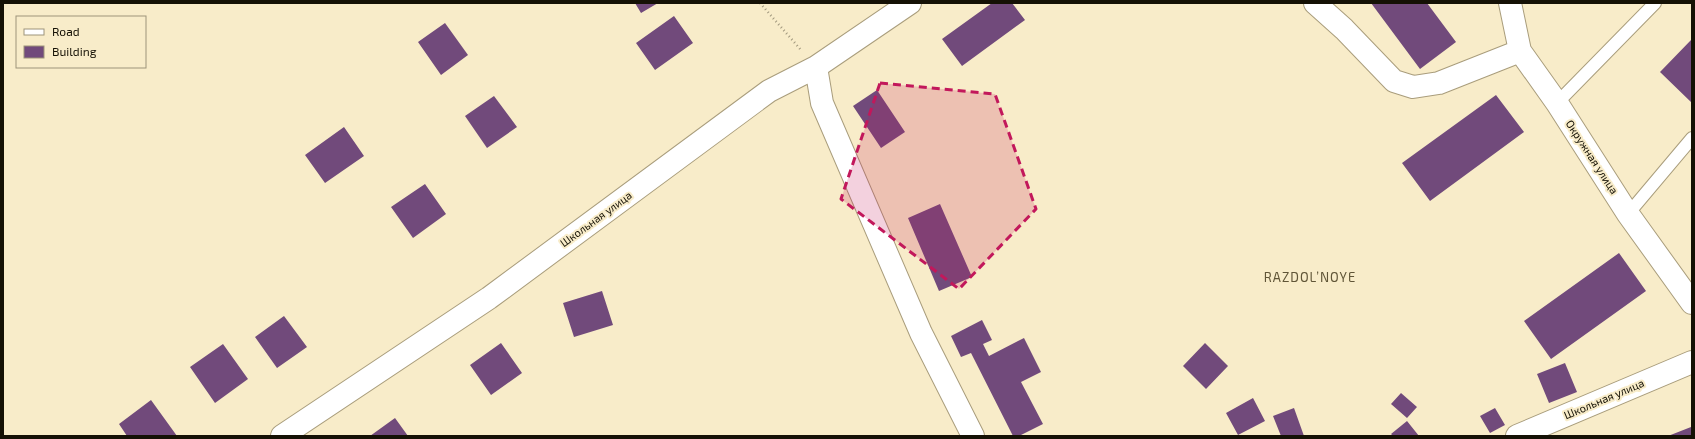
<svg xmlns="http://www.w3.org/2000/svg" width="1695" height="439" font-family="'Exo 2',sans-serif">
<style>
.building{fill:#714a7b}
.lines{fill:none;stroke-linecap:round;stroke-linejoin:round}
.service-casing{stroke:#a99d7c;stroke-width:14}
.minor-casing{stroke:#a99d7c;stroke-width:24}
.path{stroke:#a0977d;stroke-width:2.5;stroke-dasharray:1 3;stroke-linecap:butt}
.service{stroke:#fff;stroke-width:12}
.minor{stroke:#fff;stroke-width:22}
.marked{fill:#c2185b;fill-opacity:0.2;stroke:#c2185b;stroke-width:3;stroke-dasharray:8 5;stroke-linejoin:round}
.labels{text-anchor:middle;stroke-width:4;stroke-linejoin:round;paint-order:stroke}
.street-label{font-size:11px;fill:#151105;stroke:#f8ecc9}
.quarter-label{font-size:13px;letter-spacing:1px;fill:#605537;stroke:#f8ecc9}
</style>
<rect width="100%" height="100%" fill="#f8ecc9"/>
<path class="building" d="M635 3H658L641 13Z
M992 3H1012L1025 20 962 66 942 39Z
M1371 3H1427L1456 42 1420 69Z
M674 16 693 43 655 70 636 43Z
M445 23 468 55 441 75 418 42Z
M1692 39V103L1660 72Z
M877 90 905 132 881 148 853 106Z
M1496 95 1524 132 1430 201 1402 163Z
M494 96 517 127 487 148 465 116Z
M344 127 364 156 325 183 305 155Z
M425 184 446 214 413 238 391 207Z
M940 204 972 277 939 291 908 218Z
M1619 253 1646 291 1551 359 1524 321Z
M602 291 613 325 574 337 563 303Z
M284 316 307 347 277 368 255 337Z
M982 320 992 340 983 344 989 356 1024 338 1041 372 1021 382 1043 424 1019 436H1013L971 353 961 357 951 336Z
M501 343 522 373 491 395 470 365Z
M1205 343 1228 366 1206 389 1183 366Z
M223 344 248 379 215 403 190 367Z
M1565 363 1577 392 1549 403 1537 374Z
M1401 393 1417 407 1407 418 1391 404Z
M1253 398 1265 421 1238 435 1226 413Z
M151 400 177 436H127L119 424Z
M1294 408 1304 436H1281L1273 416Z
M1495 408 1505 425 1490 433 1480 416Z
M395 418 408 436H370Z
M1407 421 1419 436H1393L1391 434Z
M1691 427 1692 436H1668Z"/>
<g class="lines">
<g class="service-casing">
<path id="service" d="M1557 103 1655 3
M1628 214 1692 138"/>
</g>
<g class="minor-casing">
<path id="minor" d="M1315 3 1344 29 1394 81 1413 87 1439 83 1520 51
M1510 3 1520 51 1557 103 1628 214 1692 303
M816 67 822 103 921 333 973 436
M282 436 489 298 769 91 816 67 910 3
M1517 436 1692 362"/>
</g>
<path class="path" d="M760 3 801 50"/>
<use href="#service" class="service"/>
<use href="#minor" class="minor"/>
</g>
<path class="marked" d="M880 83 995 94 1036 209 959 289 841 199Z"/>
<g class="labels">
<g class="street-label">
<text transform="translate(1592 157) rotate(57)" y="4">Окружная улица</text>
<text transform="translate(596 219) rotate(-36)" y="4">Школьная улица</text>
<text transform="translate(1604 399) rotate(-23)" y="4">Школьная улица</text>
</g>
<g class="quarter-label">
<text x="1310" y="282">RAZDOL’NOYE</text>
</g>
</g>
<rect width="1695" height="439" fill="none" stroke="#151105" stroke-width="8"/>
<rect x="16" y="16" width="130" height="52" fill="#f8ecc9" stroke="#9d947b"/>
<rect x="24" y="29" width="20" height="6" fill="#ffffff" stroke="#9d947b"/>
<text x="52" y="36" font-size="12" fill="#151105">Road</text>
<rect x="24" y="46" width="20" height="12" fill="#714a7b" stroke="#9d947b"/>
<text x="52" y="56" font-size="12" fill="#151105">Building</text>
</svg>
